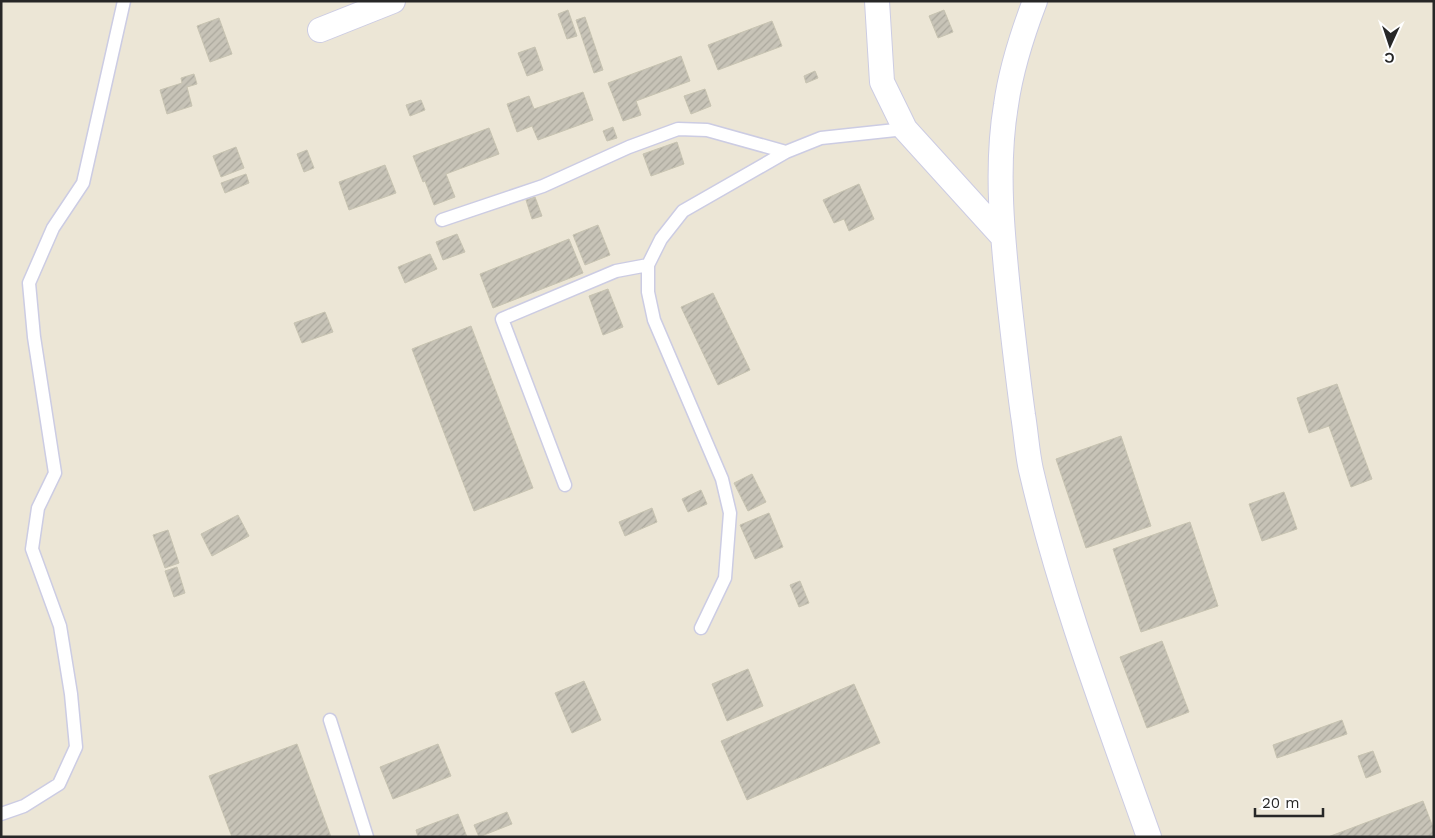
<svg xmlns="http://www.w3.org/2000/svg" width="1435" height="838" font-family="'Work Sans',sans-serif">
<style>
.building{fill:url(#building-hatch);stroke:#c7c3b1}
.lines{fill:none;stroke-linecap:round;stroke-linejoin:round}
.lane-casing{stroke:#cccce3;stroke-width:15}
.street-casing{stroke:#cccce3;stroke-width:26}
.lane{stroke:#fff;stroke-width:12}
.street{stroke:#fff;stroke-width:24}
</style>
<defs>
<pattern id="building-hatch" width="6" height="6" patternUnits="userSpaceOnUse" patternTransform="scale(1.25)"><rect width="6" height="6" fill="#c7c3b7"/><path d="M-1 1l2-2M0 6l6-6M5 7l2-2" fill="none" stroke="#aba89d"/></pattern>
</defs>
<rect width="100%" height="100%" fill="#ece6d6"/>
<path class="building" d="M568 10 577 36 567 39 558 14Z
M944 10 953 32 938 38 929 16Z
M585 17 603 70 594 73 576 20Z
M219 18 232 54 210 62 197 26Z
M772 21 782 46 718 70 708 45Z
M535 47 543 70 527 76 518 53Z
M681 56 690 81 636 101 641 115 623 121 608 83Z
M815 71 818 78 806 83 804 76Z
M194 74 197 84 187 87 192 106 167 114 160 90 182 83 181 78Z
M705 89 711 106 691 114 684 96Z
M583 92 593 120 538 140 532 126 517 132 507 104 529 96 534 109Z
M421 100 425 110 410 116 406 105Z
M613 127 617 138 607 141 603 131Z
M489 128 499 154 446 174 455 197 434 205 425 181 423 182 413 156Z
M677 142 684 164 651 176 643 154Z
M236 147 244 168 221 177 213 156Z
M307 150 314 168 304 172 297 154Z
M385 165 396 193 349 210 339 182Z
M246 174 249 183 225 193 221 183Z
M859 184 874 219 849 231 844 219 834 223 823 200Z
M535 197 542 216 532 219 526 200Z
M598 225 610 255 585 265 573 235Z
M457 234 465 252 443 260 436 242Z
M569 239 583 273 493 308 480 274Z
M430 254 437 269 405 283 398 267Z
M608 289 623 327 603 335 589 296Z
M713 293 750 370 718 385 681 307Z
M325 312 333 332 302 343 294 323Z
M471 326 533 488 474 511 412 349Z
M1337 384 1372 479 1351 487 1329 426 1309 433 1297 398Z
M1121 436 1151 526 1086 548 1056 459Z
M752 474 766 502 748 511 734 483Z
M701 490 707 504 688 512 682 499Z
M1284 492 1297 529 1262 541 1249 504Z
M652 508 657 522 625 536 619 522Z
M769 513 783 547 755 559 740 525Z
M238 515 249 536 212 556 201 534Z
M1190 522 1218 606 1141 632 1113 549Z
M168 530 179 563 165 568 153 535Z
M177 567 185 593 174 597 165 571Z
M800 581 809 603 799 607 790 585Z
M1162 641 1189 712 1147 728 1120 657Z
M748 669 763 706 727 721 712 684Z
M584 681 601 720 572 733 555 693Z
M854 684 880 743 747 800 721 741Z
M1342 720 1347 734 1277 758 1273 745Z
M297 744 331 837H232L209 776Z
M438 744 451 776 393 799 380 767Z
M1373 751 1381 772 1366 778 1358 756Z
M1423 801 1434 830V837H1328Z
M507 812 512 824 479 837 474 825Z
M458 814 467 837H418L416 830Z"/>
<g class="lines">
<g class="lane-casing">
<path id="lane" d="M442 220 543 186 629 147 678 129 707 130 786 152 821 138 905 129
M565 485 502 319 616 271 648 265
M701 628 725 578 730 513 722 479 654 320 648 292V265L661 239 683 211 786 152
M330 720 367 837
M1 814 24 806 59 784 76 747 71 694 60 626 32 549 38 508 55 473 34 337 29 283 53 228 83 183 124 1"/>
</g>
<g class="street-casing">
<path id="street" d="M877 1 882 82 905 129 1002 236
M1035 1C1022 35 1011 69 1006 105 995 170 1003 242 1010 308 1014 343 1018 379 1023 415 1026 433 1027 452 1031 470 1060 595 1106 716 1149 837
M320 30 393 1"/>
</g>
<use href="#lane" class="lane"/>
<use href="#street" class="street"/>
</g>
<rect width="1435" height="838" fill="none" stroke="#272727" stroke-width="5"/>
<g transform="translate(1390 45) rotate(183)" stroke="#ffffff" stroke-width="4" paint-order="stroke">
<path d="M0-4L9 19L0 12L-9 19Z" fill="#272727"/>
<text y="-8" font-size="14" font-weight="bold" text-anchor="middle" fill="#272727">С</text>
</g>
<path d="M1255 808v8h68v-8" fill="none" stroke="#272727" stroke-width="2.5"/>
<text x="1262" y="808" font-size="15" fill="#272727" stroke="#ffffff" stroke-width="4" paint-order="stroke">20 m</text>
</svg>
